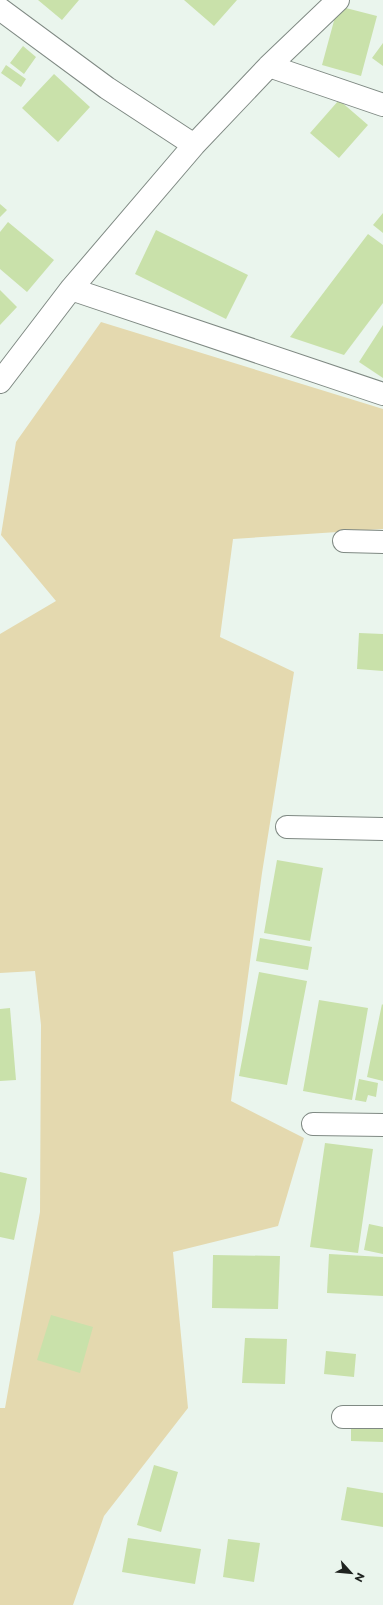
<svg xmlns="http://www.w3.org/2000/svg" width="383" height="1605" font-family="Montserrat,sans-serif">
<style>
.green{fill:#e4d9af}
.building{fill:#c9e1aa}
.lines{fill:none;stroke-linecap:round;stroke-linejoin:round}
.minor-casing{stroke:#7f8983;stroke-width:24}
.minor{stroke:#fff;stroke-width:22}
</style>
<rect width="100%" height="100%" fill="#eaf5ed"/>
<path class="green" d="M101 322 383 409V529L233 539 220 637 294 672 262 873 231 1101 304 1138 278 1226 173 1252 188 1408 104 1516 73 1605H0V1408H5L40 1212 41 1025 35 971 0 973V634L56 601 1 535 16 442Z"/>
<path class="building" d="M38 0H79L62 20Z
M184 0H237L214 26Z
M338 6 377 16 361 76 322 65Z
M383 43V66L372 58Z
M23 46 36 57 24 74 10 63Z
M6 65 26 79 21 87 1 73Z
M54 74 90 107 58 142 22 108Z
M339 100 368 125 339 158 310 133Z
M0 204 7 210 0 217Z
M383 213V233L373 225Z
M8 222 54 260 27 292 0 269V232Z
M156 230 248 275 226 319 135 274Z
M368 234 383 245V303L344 355 290 337Z
M0 290 17 307 0 325Z
M383 325V378L359 362Z
M359 633 383 634V671L357 669Z
M277 860 323 868 310 941 264 933Z
M260 938 312 947 308 970 256 961Z
M259 972 307 981 287 1085 239 1076Z
M319 1000 368 1008 352 1100 303 1091Z
M382 1004 383 1005V1081L367 1077Z
M10 1008 16 1080 0 1081V1009Z
M359 1079 378 1083 376 1097 368 1095 366 1102 355 1100Z
M325 1143 373 1149 358 1253 310 1247Z
M0 1172 27 1178 14 1240 0 1237Z
M369 1224 383 1227V1254L364 1250Z
M329 1254 383 1257V1296L327 1293Z
M213 1255 280 1256 278 1309 212 1308Z
M51 1315 93 1327 80 1373 37 1360Z
M245 1338 287 1339 285 1384 242 1383Z
M326 1351 356 1354 354 1377 324 1374Z
M351 1422 383 1423V1442L351 1441Z
M154 1465 178 1472 161 1532 137 1525Z
M347 1487 383 1493V1527L341 1520Z
M128 1538 201 1549 195 1584 122 1572Z
M228 1539 260 1543 254 1582 223 1577Z"/>
<g class="lines">
<g class="minor-casing">
<path id="minor" d="M0 9 107 88 194 145
M269 66 383 105
M71 289 383 394
M0 382 71 289 194 145 269 66 338 0
M344 541 383 542
M287 827 383 829
M313 1124 383 1125
M343 1417H383"/>
</g>
<use href="#minor" class="minor"/>
</g>
<g transform="translate(351 1573) rotate(117)" stroke="#eaf5ed" stroke-width="3" paint-order="stroke">
<path d="M0-3L7 15L0 10L-7 15Z" fill="#1e221f"/>
<text y="-6" font-size="11" font-weight="bold" text-anchor="middle" fill="#1e221f">N</text>
</g>
</svg>
